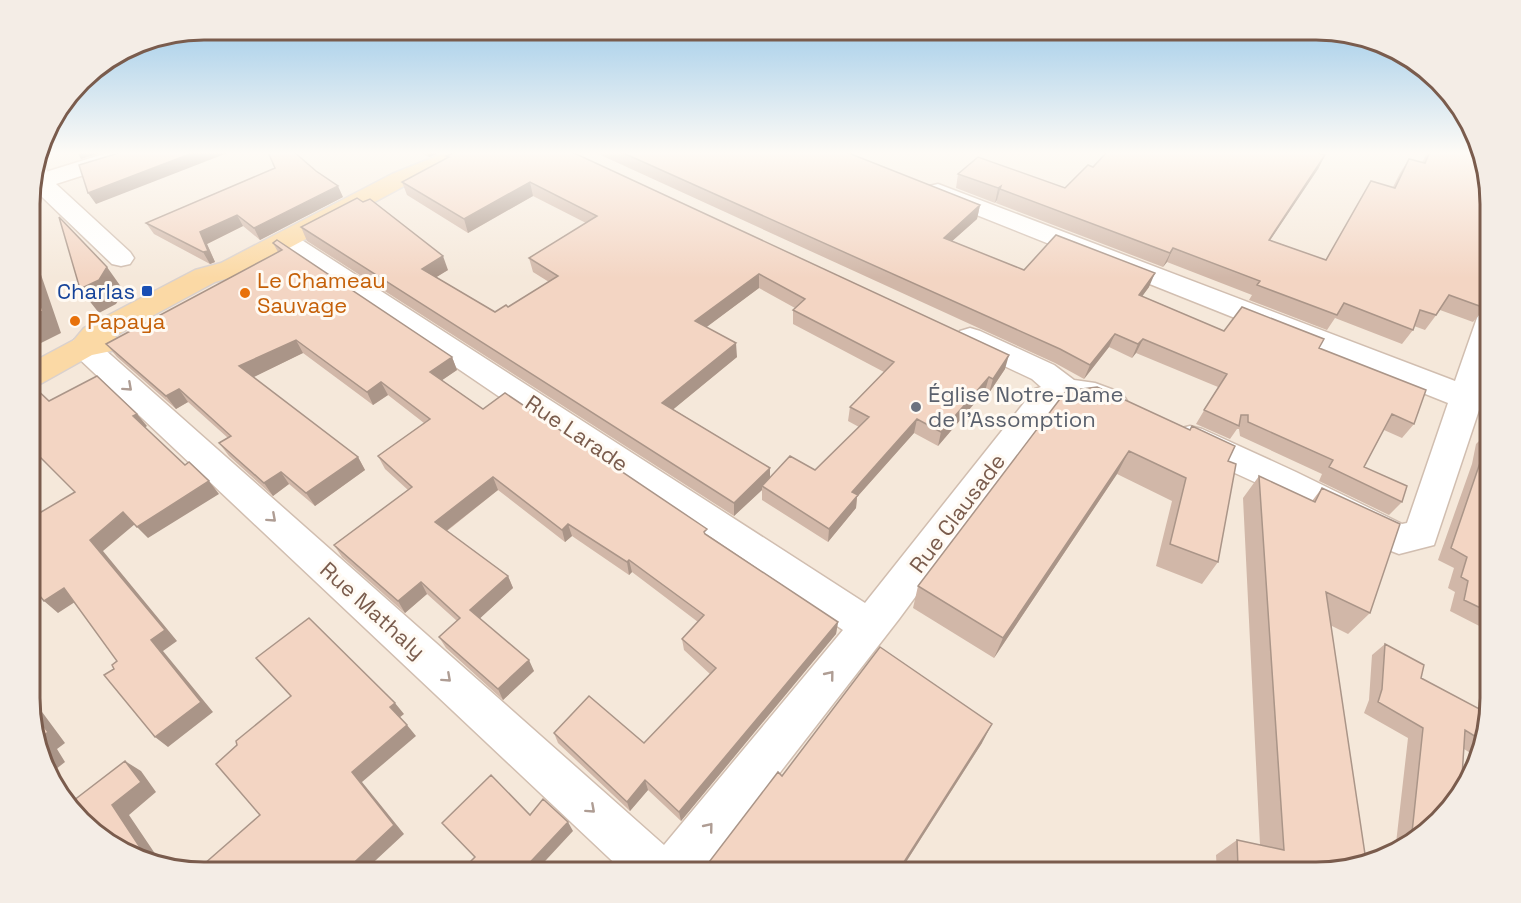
<svg xmlns="http://www.w3.org/2000/svg" width="1521" height="903" font-family="'Space Grotesk',sans-serif">
<style>
.residential{fill:#f5e8da}
.lines{fill:none;stroke-linecap:round;stroke-linejoin:round}
.lane-casing{stroke:#d1beb0;stroke-width:3}
.street-casing{stroke:#d1beb0;stroke-width:3}
.secondary-casing{stroke:#d6c0b0;stroke-width:3}
.primary-casing{stroke:#dad1cd;stroke-width:3}
.lane{fill:#fff;fill-rule:evenodd}
.street{fill:#fff;fill-rule:evenodd}
.secondary{fill:#fff;fill-rule:evenodd}
.primary{fill:#fbd9a5;fill-rule:evenodd}
.wall{fill:#d1b7a8;fill-rule:evenodd}
.shaded-wall{fill:#aa9588}
.building{fill:#f3d5c3;stroke:#aa9588;stroke-width:1.5}
.oneway{stroke:#af9d94}
.transit-dot{fill:#1a4fb4;stroke:#fffaf3;stroke-width:2}
.food-dot{fill:#e8710a;stroke:#fffaf3;stroke-width:2}
.worship-dot{fill:#6b7280;stroke:#fffaf3;stroke-width:2}
.labels{text-anchor:middle;stroke-width:6;stroke-linejoin:round;paint-order:stroke}
.food-label{font-size:22px;fill:#c56008;stroke:#fffaf3;text-anchor:start}
.transit-label{font-size:22px;fill:#164399;stroke:#fffaf3;text-anchor:end}
.worship-label{font-size:22px;fill:#5b616d;stroke:#fffaf3;text-anchor:start}
.street-label{font-size:22px;fill:#7a5c4d;stroke:#fffaf3}
.rim{fill:none;stroke:#7a5c4d;stroke-width:3}
</style>
<rect width="100%" height="100%" fill="#fdf6ec"/>
<path class="residential" d="M41 152H1478L1491 193V709L1467 786 1404 849 1327 873H205L117 849 59 795 31 721V182Z"/>
<g class="lines">
<g class="lane-casing">
<path id="lane" d="M40 154 45 157 48 181 42 185 36 181 35 172Z"/>
</g>
<g class="street-casing">
<path id="street" d="M42 174 50 176 56 184 130 252 134 258 130 264 121 266 112 264 39 194 31 182 34 176Z
M938 184 1455 381 1477 318 1481 311 1491 309V366L1483 398 1434 545 1399 554 1386 549 1272 490 1178 447 1174 438 1178 429 1190 426 1202 429 1296 472 1402 524 1407 523 1448 403 929 196 926 191 929 186Z
M285 232 294 235 865 603 1035 389 1041 387 1032 379 960 345 955 338 960 331 970 328 980 331 1054 365 1074 380 1095 383 1122 393 1127 401 1122 409C1099 416 1086 397 1057 405L899 619 702 873H625L74 354 69 347 74 340 84 337 94 340 664 845 843 630 276 245 272 240 276 235Z"/>
</g>
<g class="secondary-casing">
<path id="secondary" d="M110 152H143L140 157 31 192 33 176Z"/>
</g>
<g class="primary-casing">
<path id="primary" d="M447 152H476L473 157 408 184 239 275 215 282 115 336 121 343 116 350 92 355 42 383 31 386V363L74 340 84 328 195 270 221 263 392 174Z"/>
</g>
<use href="#lane" class="lane"/>
<use href="#street" class="street"/>
<use href="#secondary" class="secondary"/>
<use href="#primary" class="primary"/>
</g>
<path class="wall" d="M419 152H442L429 157Z
M456 152 1005 369 989 393 985 391 938 446 914 433 857 497 856 508 828 542 762 500V490L734 516 307 241 301 227 448 270 436 277 495 312 508 307 549 282 533 272 529 258 586 223 533 196 468 233 407 195 402 182 447 158 446 156ZM759 288 795 308 793 310V324L884 372 850 407 848 421 859 427 815 470 770 478V468L673 409 737 357 706 327Z
M594 152H846L980 205 977 219 952 241 1024 270 1149 287 1142 296 1224 331 1319 348 1414 424 1402 438 1384 430 1364 467 1402 502 1389 515 1319 481 1322 474 1240 436 1239 429H1237L1230 439 1196 424 1218 387 1136 353 1132 358 1109 347 1084 379 1055 363Z
M1427 152H1478L1491 193V307L1485 308 1473 322 1440 310 1425 330 1414 326 1413 330 1402 344 1335 318 1327 330 1249 300 1252 295 1167 262 1163 267 996 203 997 200 995 203 956 188 958 174 1065 188 1093 167 1325 155 1318 169 1270 240 1325 260 1393 187 1400 173 1409 159 1422 163Z
M275 168 343 197 260 240 243 226 207 244 215 262 210 264 154 234 146 223Z
M273 243 452 357 457 370 442 380 483 409 708 535 838 622 836 634 681 821 648 790 630 811 558 743 554 733 644 743 710 674 684 650 682 639 698 622 632 572 629 575 572 536 565 542 498 490 447 531 508 576 513 588 480 618 534 671 503 700 446 648 439 637 457 621 427 594 405 613 342 557 334 545 408 490 385 469 378 456 424 423 388 395 373 405 303 353 253 377 358 457 365 470 315 506 289 484 273 496 229 456 219 443 228 438 188 402 176 409 117 357 106 344 278 252Z
M1066 391 1228 461 1218 562 1202 584 1156 566 1172 501 1117 474 994 658 913 608 918 586Z
M1488 432 1491 433V632L1450 611 1455 592 1448 588 1454 568 1438 560 1472 464 1476 444Z
M1259 476 1312 501 1322 488 1370 613 1348 634 1332 626 1327 873H1217L1216 855 1237 840 1260 845 1243 498Z
M1385 644 1421 678 1489 714 1477 755 1475 756 1464 749 1461 792 1404 849 1395 852 1408 738 1364 713 1369 700 1372 655Z
M982 743 899 873H708L706 866 782 776Z"/>
<path class="shaded-wall" d="M77 152H104L81 159Z
M195 152H230L96 204 88 193Z
M427 152H442L429 157Z
M1325 155 1318 169 1261 254 1269 240Z
M530 182 533 196 468 233 464 219Z
M338 186 343 197 260 240 254 228Z
M1001 186 997 200 995 203 998 188Z
M980 205 977 219 941 251 944 238Z
M237 215 243 226 207 244 215 262 210 264 203 252 200 232Z
M1173 248 1167 262 1163 267 1170 253Z
M443 256 448 270 427 283 422 269Z
M31 257 37 263 61 333 31 348Z
M107 267 124 291 116 304 99 313 80 289Z
M1155 273 1149 287 1133 309 1139 295Z
M759 274V288L696 335 695 321Z
M1491 296V307L1485 308Z
M1115 334 1109 347 1084 379 1090 365Z
M1143 339 1136 353 1132 358 1138 344Z
M296 340 303 353 248 380 239 366Z
M736 343 737 357 664 417 662 403Z
M1009 355 1005 369 989 393 993 379Z
M452 357 457 370 435 385 430 372Z
M989 377 985 391 938 446 941 432Z
M381 382 388 395 373 405 367 392Z
M179 389 188 402 176 409 166 396Z
M137 414 147 426 143 429 133 416Z
M917 419 914 433 857 497 856 508 828 542 829 529 852 492Z
M1129 451 1117 474 994 658 1003 638Z
M358 457 365 470 315 506 306 493Z
M770 468V482L762 486V490L734 516V503Z
M281 472 289 484 273 496 264 483Z
M493 477 498 490 441 535 435 522Z
M209 481 219 494 148 538 137 527Z
M123 512 135 524 103 551 177 641 163 651 213 712 168 747 155 737 151 640 90 540Z
M568 524 572 536 565 542 562 530Z
M629 560 632 572 629 575 627 562Z
M508 576 513 588 476 622 470 610Z
M421 582 427 594 405 613 398 601Z
M64 588 78 600 58 613 44 601Z
M838 622 836 634 681 821 679 812Z
M529 660 534 671 503 700 498 689Z
M31 697 65 743 57 749 65 762 51 773 44 755 31 710Z
M395 703 404 714 399 718 390 707Z
M992 724 982 743 899 873H897Z
M407 725 416 736 362 782 404 834 362 873H343L352 772Z
M125 761 141 771 156 792 129 815 160 861 147 858 112 805Z
M645 780 648 790 630 811 627 802Z
M568 822 573 831 534 873H520Z"/>
<path class="building" d="M122 152H195L88 193 79 165Z
M268 152H294L316 171 338 186 254 228 237 215 200 232 208 251 203 252 146 223 275 168Z
M456 152H572L1009 355 993 379 989 377 941 432 917 419 852 492 858 495 829 529 762 486 790 456 815 470 869 417 850 407 894 362 793 310 805 299 759 274 695 321 736 343 662 403 770 468 734 503 301 227 357 198 363 202 370 199 443 256 422 269 495 312 506 305 508 307 558 276 529 258 597 216 530 182 464 219 402 182 449 157 446 156Z
M621 152H846L980 205 944 238 1024 270 1056 235 1155 273 1139 295 1224 331 1242 307 1324 339 1319 348 1426 390 1414 424 1392 414 1364 467 1407 486 1402 502 1329 467 1333 460 1248 422V415H1241L1239 426 1204 410 1227 374 1143 339 1138 344 1115 334 1090 365 1060 349Z
M1107 152H1314L1325 155 1269 240 1326 260 1371 181 1395 188 1409 159 1425 163 1430 152H1478L1491 193V296L1485 308 1449 295 1436 315 1420 310 1413 330 1344 303 1337 315 1257 285 1260 281 1173 248 1170 253 1000 189 1001 186 998 188 958 174 978 157 1065 188 1088 165 1093 167Z
M59 217 107 267 99 280 80 289Z
M277 240 452 357 430 372 483 409 505 393 707 529 704 532 705 534 838 622 679 812 645 780 627 802 554 733 589 696 644 743 716 668 682 639 704 615 629 560 627 562 568 524 562 530 493 477 435 522 508 576 470 610 529 660 498 689 439 637 460 618 421 582 398 601 334 545 412 487 378 456 430 419 381 382 367 392 296 340 239 366 358 457 306 493 281 472 264 483 219 443 231 436 179 389 166 396 106 344 282 250 273 243Z
M31 277 43 311 31 317Z
M97 376 137 414 133 416 185 465 189 462 209 481 137 527 123 512 90 540 165 630 151 640 201 702 155 737 104 675 114 669 112 665 117 661 64 588 44 601 31 585V518L75 492 31 448V385H32L49 401Z
M1097 387 1190 430 1192 426 1235 446 1228 461 1236 464 1218 562 1170 544 1186 478 1129 451 1003 638 918 586 1066 391Z
M1488 432 1491 433V613L1464 600 1468 581 1461 577 1467 557 1451 548 1484 451Z
M1259 476 1315 502 1322 488 1400 524 1370 613 1326 592 1366 861 1327 873H1248V869L1238 867 1237 840 1284 850Z
M309 618 395 703 390 707 407 725 352 772 394 825 343 873H205L196 871 260 815 216 764 237 745 236 741 291 696 256 658Z
M1385 644 1424 665 1421 678 1489 714 1481 740 1465 730 1461 792 1411 842 1423 728 1378 702 1382 689Z
M880 647 992 724 897 873H715L706 866 778 772 782 776Z
M31 710 48 732 40 739 48 752 44 755 31 721Z
M125 761 141 782 112 805 147 858 117 849 69 804Z
M491 775 530 815 543 799 568 822 520 873H459L475 857 442 823Z"/>
<defs><path id="oneway-chevron" d="M-2-3.5L2.5 0L-2 3.5" fill="none" stroke-width="1.6" stroke-linecap="round" stroke-linejoin="round" transform="scale(1.5)"/></defs>
<g class="oneway">
<use href="#oneway-chevron" transform="translate(128 387) rotate(42)"/>
<use href="#oneway-chevron" transform="translate(272 518) rotate(42)"/>
<use href="#oneway-chevron" transform="translate(830 675) rotate(-51)"/>
<use href="#oneway-chevron" transform="translate(447 678) rotate(42)"/>
<use href="#oneway-chevron" transform="translate(591 809) rotate(42)"/>
<use href="#oneway-chevron" transform="translate(709 827) rotate(-51)"/>
</g>
<linearGradient id="sky" x2="0" y2="1"><stop stop-color="#97c7e8"/><stop offset="0.55" stop-color="#fefbf6"/><stop offset="1" stop-color="#fefbf6" stop-opacity="0"/></linearGradient>
<rect width="1521" height="278" fill="url(#sky)"/>
<rect class="transit-dot" x="141" y="285" width="12" height="12" rx="3"/>
<g class="food-dot">
<circle cx="245" cy="293" r="6"/>
<circle cx="75" cy="321" r="6"/>
</g>
<circle class="worship-dot" cx="916" cy="407" r="6"/>
<g class="labels">
<g class="food-label">
<text x="257" y="288">Le Chameau<tspan x="257" dy="25">Sauvage</tspan></text>
<text x="87" y="329">Papaya</text>
</g>
<g class="transit-label">
<text x="135" y="299">Charlas</text>
</g>
<g class="worship-label">
<text x="928" y="402">Église Notre-Dame<tspan x="928" dy="25">de l'Assomption</tspan></text>
</g>
<g class="street-label">
<text transform="translate(577 433) rotate(34)" y="8">Rue Larade</text>
<text transform="translate(957 513) rotate(-53)" y="8">Rue Clausade</text>
<text transform="translate(373 610) rotate(42)" y="8">Rue Mathaly</text>
</g>
</g>
<path d="M0 0H1521V903H0ZM204 40H1316A164 164 0 0 1 1480 204V698A164 164 0 0 1 1316 862H204A164 164 0 0 1 40 698V204A164 164 0 0 1 204 40Z" fill="#f4ede6" fill-rule="evenodd"/>
<path class="rim" d="M204 40H1316A164 164 0 0 1 1480 204V698A164 164 0 0 1 1316 862H204A164 164 0 0 1 40 698V204A164 164 0 0 1 204 40Z"/>
</svg>
